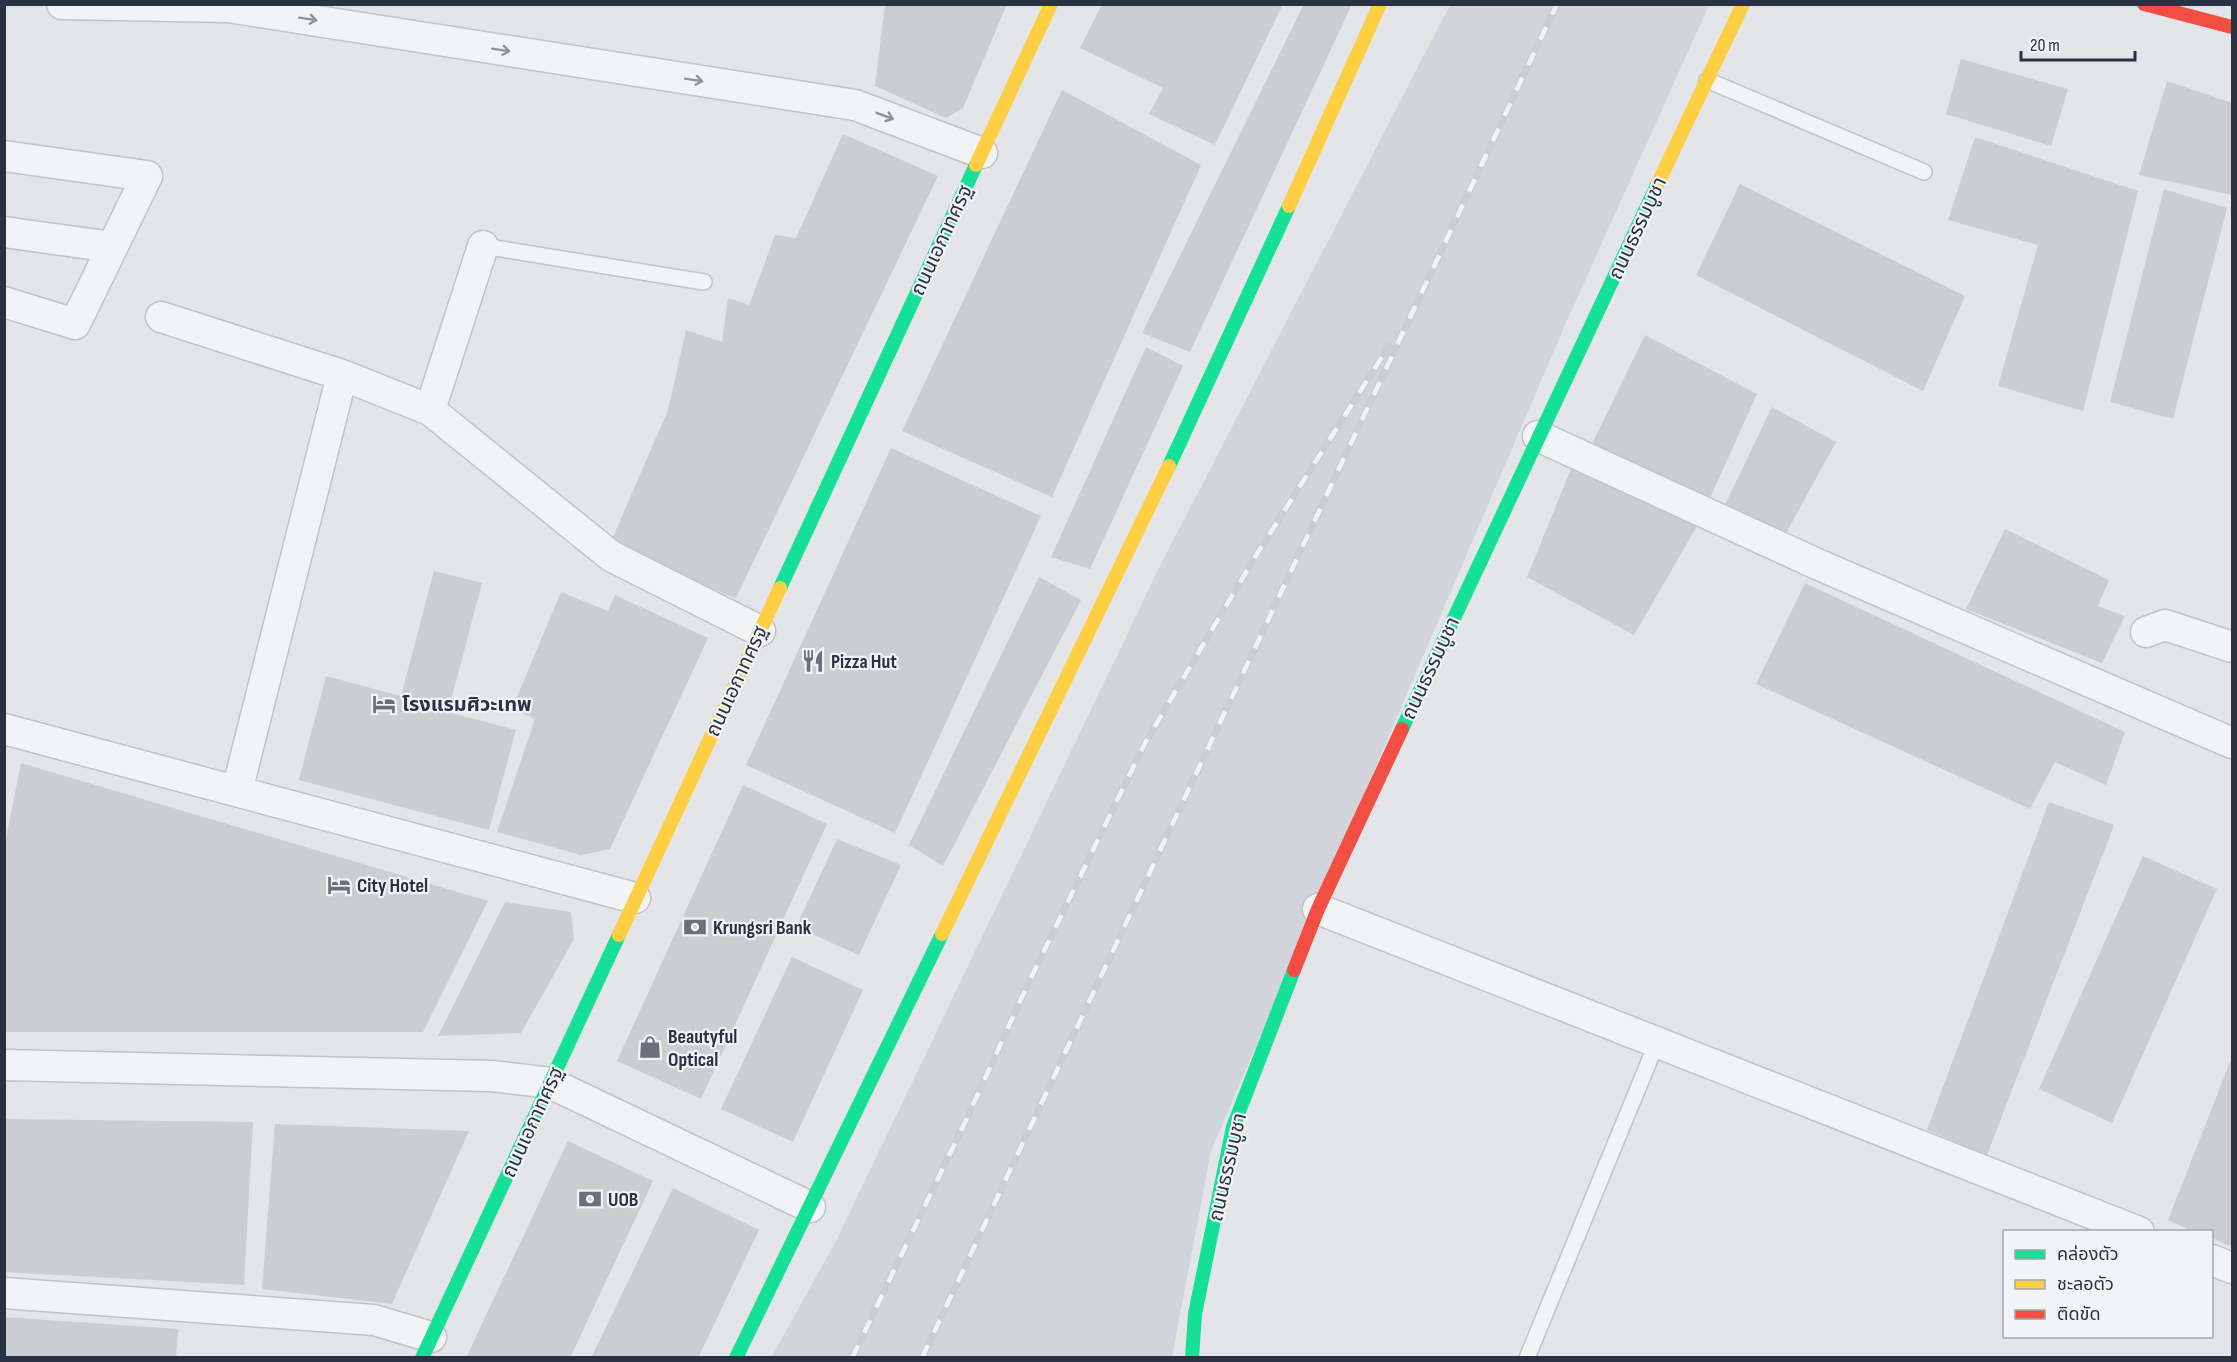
<svg xmlns="http://www.w3.org/2000/svg" width="2237" height="1362" font-family="'Sofia Sans Condensed','Noto Sans Thai',sans-serif">
<style>
.built{fill:#d1d4db}
.building{fill:#cbcdd0}
.lines{fill:none;stroke-linecap:round;stroke-linejoin:round}
.lane-casing{stroke:#c1c3c6;stroke-width:18}
.street-casing{stroke:#c1c3c6;stroke-width:33}
.lane{stroke:#f2f3f5;stroke-width:15}
.street{stroke:#f2f3f5;stroke-width:30}
.fast{stroke:#16e098;stroke-width:14}
.slow{stroke:#ffcf43;stroke-width:14}
.jam{stroke:#f24e42;stroke-width:14}
.rail-casing{stroke:#cbcdd0;stroke-width:7}
.rail{stroke:#f1f3f7;stroke-width:4.5;stroke-dasharray:14;stroke-linecap:butt}
.oneway{stroke:#8e929c}
.labels{text-anchor:middle;stroke-width:4.5;stroke-linejoin:round;paint-order:stroke}
.street-label{font-size:20px;fill:#293242;stroke:#f1f3f7}
.poi-label{font-size:20px;font-weight:bold;fill:#293242;stroke:#f1f3f7;text-anchor:start}
</style>
<rect width="100%" height="100%" fill="#e3e5e8"/>
<path class="built" d="M1450 5H1709L1565 325 1211 1151 1172 1357 771 1358 836 1241 1159 568Z"/>
<path class="building" d="M885 4H1007L963 108 946 118 875 86Z
M1102 4H1283L1215 145 1149 114 1163 88 1080 48Z
M1304 4H1352L1190 352 1142 333Z
M1961 59 2068 89 2051 146 1946 114Z
M2167 81 2232 103V195L2139 175Z
M1062 90 1201 165 1052 497 902 431Z
M843 134 938 176 736 598 653 565 613 537 668 410 686 330 722 342 728 298 749 305 775 235 796 238Z
M1975 137 2138 191 2083 411 1998 386 2038 245 1948 220Z
M1740 184 1965 296 1923 391 1696 275Z
M2164 189 2227 208 2173 419 2110 402Z
M1645 335 1757 394 1705 509 1588 452Z
M1146 347 1183 366 1090 569 1051 557Z
M1772 407 1836 442 1779 546 1720 515Z
M891 448 1041 516 895 833 746 765Z
M1573 464 1700 521 1634 635 1527 577Z
M2005 529 2109 580 2098 606 2125 616 2102 663 1966 609Z
M434 571 482 583 448 712 516 730 489 830 299 780 326 676 401 696Z
M1039 577 1081 600 943 866 909 845Z
M1805 583 2125 732 2106 785 2055 762 2030 809 1756 684Z
M561 592 608 611 615 595 708 638 610 849 581 855 497 832 535 719 512 709Z
M21 763 488 901 423 1032H4V848Z
M743 785 827 824 701 1099 617 1061Z
M2049 802 2114 825 1987 1155 1927 1130Z
M837 839 901 865 859 955 796 927Z
M2143 856 2217 889 2112 1123 2039 1089Z
M505 902 571 912 574 939 521 1033 438 1036Z
M792 957 863 990 793 1142 721 1109Z
M2232 1057V1247L2212 1238V1232H2195L2168 1220Z
M4 1119 253 1122 244 1285 4 1272Z
M275 1124 469 1131 392 1304 262 1289Z
M568 1141 653 1181 570 1358H466Z
M673 1188 759 1230 698 1358H591Z
M4 1317 178 1329 176 1358H4Z"/>
<g class="lines">
<g class="lane-casing">
<path id="lane" d="M1707 80 1924 172
M483 246 704 282
M1527 1358 1657 1042"/>
</g>
<g class="street-casing">
<path id="street" d="M62 4 228 7 855 105 982 153
M4 156 147 176 75 324 4 302
M4 232 112 247
M161 317 342 375 430 410 611 556 760 631
M430 410 483 246
M1538 436 1817 564 2232 743
M2146 632 2165 625 2232 647
M4 729 635 898
M237 791 342 375
M1318 909 2139 1232
M4 1065 492 1076 550 1083 810 1207
M2212 1260 2232 1268
M4 1293 374 1320 431 1337"/>
</g>
<use href="#lane" class="lane"/>
<use href="#street" class="street"/>
<path class="fast" d="M1169 466 1289 206
M780 588 976 165
M1402 729 1658 183
M422 1358 619 935
M736 1358 942 934
M1192 1358 1195 1314 1233 1127 1294 970"/>
<path class="slow" d="M976 165 1051 4
M1658 183 1743 4
M1289 206 1380 4
M942 934 1169 466
M619 935 780 588"/>
<path class="jam" d="M2144 4 2232 27
M1294 970 1318 909 1402 729"/>
<g class="rail-casing">
<path id="rail" d="M852 1358 968 1116 1027 986 1145 743 1255 557 1389 346
M922 1358 1557 4"/>
</g>
<use href="#rail" class="rail"/>
</g>
<defs><path id="oneway-shaft" d="M-6 0H5M1.5-3L5.5 0L1.5 3" fill="none" stroke-width="1.6" stroke-linecap="round" stroke-linejoin="round" transform="scale(1.5)"/></defs>
<g class="oneway">
<use href="#oneway-shaft" transform="translate(308 19) rotate(9)"/>
<use href="#oneway-shaft" transform="translate(501 50) rotate(9)"/>
<use href="#oneway-shaft" transform="translate(694 80) rotate(9)"/>
<use href="#oneway-shaft" transform="translate(885 116) rotate(21)"/>
</g>
<defs>
<g id="restaurant-bare" transform="scale(1.8)"><path d="M-5-6h1v4h1v-4h1v4h1v-4h1v5L-1.5 .5V6h-2V.5L-5-1ZM5-6V6H3V1.5H1.5Q1.5-4 5-6Z" fill="#6a717c" stroke="#f1f3f7" stroke-width="2.5" paint-order="stroke"/></g>
<g id="hotel-bare" transform="scale(1.8)"><path d="M-6-4.5h1.5V1H6V5H4.5V3h-9V5H-6ZM-4 0a1.8 1.8 0 1 1 3.6 0ZM.5 0V-2.5h3Q6-2.5 6 0Z" fill="#6a717c" stroke="#f1f3f7" stroke-width="2.5" paint-order="stroke"/></g>
<g id="bank-bare" transform="scale(1.8)"><path d="M-6-4H6V4H-6ZM0-2.3a2.3 2.3 0 1 0 0 4.6a2.3 2.3 0 1 0 0-4.6Z" fill="#6a717c" stroke="#f1f3f7" stroke-width="2.5" paint-order="stroke"/></g>
<g id="shop-bare" transform="scale(1.8)"><path d="M-5-2.5h2.3a2.7 3.5 0 0 1 5.4 0H5L5.5 6h-11ZM-1.5-2.5h3a1.5 2.3 0 0 0-3 0Z" fill="#6a717c" stroke="#f1f3f7" stroke-width="2.5" paint-order="stroke"/></g>
</defs>
<g fill-rule="evenodd">
<use href="#restaurant-bare" x="813" y="661"/>
<use href="#hotel-bare" x="384" y="704"/>
<use href="#hotel-bare" x="339" y="885"/>
<use href="#bank-bare" x="695" y="927"/>
<use href="#shop-bare" x="650" y="1047"/>
<use href="#bank-bare" x="590" y="1199"/>
</g>
<g class="labels">
<g class="street-label">
<text transform="translate(1637 228) rotate(-65)" y="7">ถนนธรรมบูชา</text>
<text transform="translate(941 240) rotate(-65)" y="7">ถนนเอกาทศรฐ</text>
<text transform="translate(1430 668) rotate(-65)" y="7">ถนนธรรมบูชา</text>
<text transform="translate(736 681) rotate(-65)" y="7">ถนนเอกาทศรฐ</text>
<text transform="translate(532 1122) rotate(-65)" y="7">ถนนเอกาทศรฐ</text>
<text transform="translate(1227 1167) rotate(-77)" y="7">ถนนธรรมบูชา</text>
</g>
<g class="poi-label">
<text x="831" y="668">Pizza Hut</text>
<text x="402" y="711">โรงแรมศิวะเทพ</text>
<text x="357" y="892">City Hotel</text>
<text x="713" y="934">Krungsri Bank</text>
<text x="668" y="1043">Beautyful<tspan x="668" dy="23">Optical</tspan></text>
<text x="608" y="1206">UOB</text>
</g>
</g>
<rect width="2237" height="1362" fill="none" stroke="#293242" stroke-width="12"/>
<rect x="2003" y="1230" width="210" height="108" fill="#f1f3f7" stroke="#a1a6af" stroke-width="1.5"/>
<rect x="2015" y="1250" width="30" height="9" fill="#16e098" stroke="#a1a6af" stroke-width="1.5"/>
<text x="2057" y="1260" font-size="18" fill="#293242">คล่องตัว</text>
<rect x="2015" y="1280" width="30" height="9" fill="#ffcf43" stroke="#a1a6af" stroke-width="1.5"/>
<text x="2057" y="1290" font-size="18" fill="#293242">ชะลอตัว</text>
<rect x="2015" y="1310" width="30" height="9" fill="#f24e42" stroke="#a1a6af" stroke-width="1.5"/>
<text x="2057" y="1320" font-size="18" fill="#293242">ติดขัด</text>
<path d="M2021 51v9h114v-9" fill="none" stroke="#293242" stroke-width="3"/>
<text x="2030" y="51" font-size="18" fill="#293242" stroke="#f1f3f7" stroke-width="4.5" paint-order="stroke">20 m</text>
</svg>
